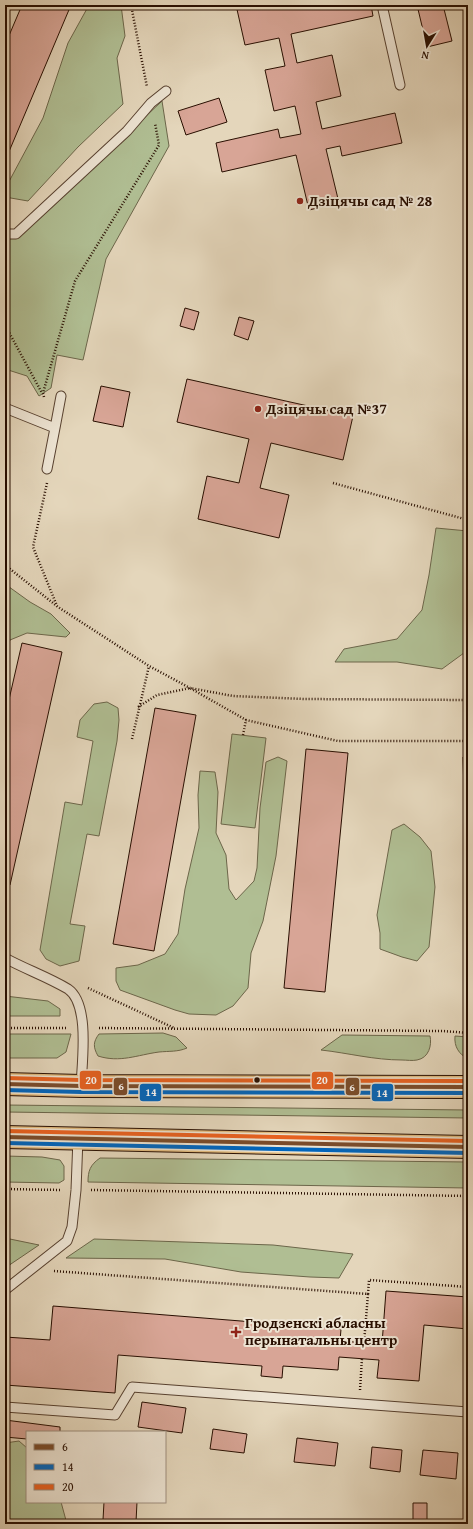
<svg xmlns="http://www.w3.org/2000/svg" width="473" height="1529" font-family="'Gentium Book Plus',serif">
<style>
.green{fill:#b0be93;stroke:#6c664a}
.building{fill:#d8a596;stroke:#280e00}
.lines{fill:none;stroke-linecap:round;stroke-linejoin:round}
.service-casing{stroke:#57402f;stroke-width:11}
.primary-casing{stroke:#280e00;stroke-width:24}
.path{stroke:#280e00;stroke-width:2.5;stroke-dasharray:1 2;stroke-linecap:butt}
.service{stroke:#ede4d3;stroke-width:9}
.primary{stroke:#e2bb7e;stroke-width:22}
.bus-1-casing{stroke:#ede4d3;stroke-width:7}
.bus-2-casing{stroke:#ede4d3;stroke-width:7}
.bus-3-casing{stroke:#ede4d3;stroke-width:7}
.bus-1{stroke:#7a4b2a;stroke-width:4}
.bus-2{stroke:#0065bd;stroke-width:4}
.bus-3{stroke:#e86120;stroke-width:4}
.poi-dot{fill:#8f2418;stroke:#ede4d3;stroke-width:1.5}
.bus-dot{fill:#280e00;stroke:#ede4d3;stroke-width:1.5}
.labels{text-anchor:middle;stroke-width:4;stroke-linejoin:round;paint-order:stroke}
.poi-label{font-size:15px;font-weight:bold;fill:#280e00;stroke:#ede4d3;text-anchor:start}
.line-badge{stroke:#ede4d3;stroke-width:1.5}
.badge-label{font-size:11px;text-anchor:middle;font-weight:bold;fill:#fff}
</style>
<rect width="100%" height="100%" fill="#e4d6bb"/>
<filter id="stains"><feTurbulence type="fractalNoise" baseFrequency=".005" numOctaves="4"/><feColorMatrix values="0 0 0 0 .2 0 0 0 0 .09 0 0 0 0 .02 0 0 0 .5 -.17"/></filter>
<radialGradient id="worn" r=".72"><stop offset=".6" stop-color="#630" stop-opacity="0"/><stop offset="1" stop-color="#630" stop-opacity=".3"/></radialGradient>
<path class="green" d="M89 5H121L125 36 117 58 123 104 78 147 28 201 5 197V189L43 118 68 43Z
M162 101 169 146 106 259 83 360 57 355 51 388 39 396 27 376 5 369V238H17Z
M436 528 468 531V650L442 669 397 662H335L344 649 397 639 422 610 429 575Z
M5 584 30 602 51 614 70 633 66 637 27 633 10 640 5 654Z
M107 702 118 708 119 720 117 741 99 836 87 834 70 924 85 926 79 961 60 966 46 959 40 950 65 802 82 805 93 741 77 737 80 720 94 704Z
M232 734 266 738 255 828 221 824Z
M278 757 287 761 276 856 263 921 251 953 248 988 233 1006 216 1015 189 1014 175 1010 120 990 116 981V968L138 965 165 954 178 934 185 889 199 828 198 795 200 771 215 772 218 792 216 833 226 855 229 889 236 900 254 881 257 868 260 808 266 762Z
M404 824 420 837 431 851 435 887 429 947 417 961 402 957 380 949V933L377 915 392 830Z
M5 996 48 1001 60 1009V1016H5Z
M163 1033 176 1037 187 1048C178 1052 169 1051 159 1052 137 1055 120 1063 98 1056 93 1047 93 1042 99 1034Z
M5 1034H71L66 1052 57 1058H5Z
M342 1035 430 1036C432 1045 429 1058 417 1060 412 1061 407 1060 402 1060 374 1060 348 1053 321 1050Z
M455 1036 468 1037V1059C459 1054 454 1047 455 1036Z
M5 1105 468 1110V1118L5 1112Z
M5 1156 42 1157 60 1160 64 1166V1180L59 1183 5 1182Z
M100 1158 468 1162V1188L88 1182C88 1171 90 1165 100 1158Z
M5 1238 39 1245 5 1268Z
M94 1239 273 1245 353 1254 339 1278 310 1277 241 1272 165 1259 66 1258Z
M19 1441 27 1448V1502H61L67 1524H31L28 1522 16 1524H5V1443Z"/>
<path class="building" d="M22 5H71L5 161V45Z
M236 5H371L373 16 291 34 297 63 332 55 341 96 316 102 322 129 395 113 402 143 342 156 340 146 326 149 339 203 309 210 296 155 222 172 216 143 278 129 280 138 301 134 295 106 274 111 265 70 285 66 279 38 245 45Z
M417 5H443L452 41 427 47Z
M219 98 227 122 186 135 178 111Z
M185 308 199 312 194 330 180 326Z
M239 317 254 321 248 340 234 335Z
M187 379 353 416 343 460 271 443 260 488 289 495 279 538 198 519 207 476 239 483 249 439 177 422Z
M101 386 130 392 123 427 93 421Z
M22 643 62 652 10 885 5 884V717Z
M155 708 196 715 154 951 113 944Z
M306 749 348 753 325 992 284 988Z
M468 756V938L463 757Z
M386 1291 468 1297V1329L424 1325 419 1381 377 1378 379 1360 339 1357 338 1370 283 1366 282 1378 261 1376 262 1366 118 1355 115 1393 5 1385V1337L50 1340 53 1306 341 1329 340 1341 382 1344Z
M142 1402 186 1408 182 1433 138 1427Z
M5 1420 60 1427V1432H27V1439L5 1437Z
M213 1429 247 1434 244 1453 210 1449Z
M297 1438 338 1443 335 1466 294 1462Z
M372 1447 402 1450 400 1472 370 1468Z
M423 1450 458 1453 456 1479 420 1475Z
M104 1502H137L136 1522 103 1520Z
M413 1503H427V1524H413Z"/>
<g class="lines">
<g class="service-casing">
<path id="service" d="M382 5 400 85
M5 234H16L127 131 151 103 166 91
M5 408 55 428 47 469
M55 428 61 396
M5 958C25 969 48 977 68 989 90 1004 82 1062 81 1086
M5 1290 67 1241 72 1227 76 1190 78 1138
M5 1407 115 1415 132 1387 468 1412"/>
</g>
<g class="primary-casing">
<path id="primary" d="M5 1084 81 1086 468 1087
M5 1137 468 1147"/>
</g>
<path class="path" d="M131 5 147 87
M5 325 42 393
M44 397 43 393 75 281 159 145 155 123
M47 483 33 547 57 606
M333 483 468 520
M5 565 58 607 149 666 190 688 233 696 304 699 468 700
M138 707 157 695 190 688 246 720
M243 735 246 720 338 741H468
M132 739 149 666
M88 988 174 1028
M5 1028H68
M99 1028 443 1031 468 1033
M5 1189 62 1190
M91 1190 468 1196
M54 1271 368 1294 369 1280 468 1287
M364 1343 368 1294
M360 1390 362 1358"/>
<use href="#service" class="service"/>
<use href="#primary" class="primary"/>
<g class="bus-1-casing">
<path id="bus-1" d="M5 1084 81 1086 468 1087
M5 1137 468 1147"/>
</g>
<g class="bus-2-casing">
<path id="bus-2" d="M5 1090 81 1092 468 1093
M5 1143 468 1153"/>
</g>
<g class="bus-3-casing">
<path id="bus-3" d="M5 1078 81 1080 468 1081
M5 1131 468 1141"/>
</g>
<use href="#bus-1" class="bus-1"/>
<use href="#bus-2" class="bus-2"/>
<use href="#bus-3" class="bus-3"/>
</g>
<g class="poi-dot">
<circle cx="300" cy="201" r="4"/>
<circle cx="258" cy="409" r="4"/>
<path d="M234 1326h4v4h4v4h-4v4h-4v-4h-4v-4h4z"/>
</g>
<circle class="bus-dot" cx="257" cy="1080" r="3.5"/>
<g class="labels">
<g class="poi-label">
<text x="308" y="206">Дзіцячы сад № 28</text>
<text x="266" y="414">Дзіцячы сад №37</text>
<text x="245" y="1328">Гродзенскі абласны<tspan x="245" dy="17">перынатальны центр</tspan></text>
</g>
</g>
<g class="line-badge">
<rect x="79" y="1070" width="23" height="20" rx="4" fill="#e86120"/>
<rect x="311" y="1071" width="23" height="19" rx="4" fill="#e86120"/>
<rect x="113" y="1077" width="15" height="19" rx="4" fill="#7a4b2a"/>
<rect x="345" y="1077" width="15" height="19" rx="4" fill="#7a4b2a"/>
<rect x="139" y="1083" width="23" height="19" rx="4" fill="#0065bd"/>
<rect x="371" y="1083" width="23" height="19" rx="4" fill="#0065bd"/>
</g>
<g class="badge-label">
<text x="91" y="1084">20</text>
<text x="322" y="1084">20</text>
<text x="121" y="1090">6</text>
<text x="352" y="1091">6</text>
<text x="151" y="1096">14</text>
<text x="382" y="1097">14</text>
</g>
<rect width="473" height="1529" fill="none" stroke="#e4d6bb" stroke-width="20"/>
<rect x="6" y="6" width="461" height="1517" fill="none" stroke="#280e00" stroke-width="2"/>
<rect x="10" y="10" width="453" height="1509" fill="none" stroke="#280e00"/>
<rect x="26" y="1431" width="140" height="72" fill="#ede4d3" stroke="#9e8e7f"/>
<rect x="34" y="1444" width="20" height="6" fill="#7a4b2a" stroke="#9e8e7f"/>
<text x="62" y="1451" font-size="12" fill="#280e00">6</text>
<rect x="34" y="1464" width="20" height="6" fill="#0065bd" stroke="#9e8e7f"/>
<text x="62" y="1471" font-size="12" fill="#280e00">14</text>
<rect x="34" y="1484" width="20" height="6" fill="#e86120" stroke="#9e8e7f"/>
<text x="62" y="1491" font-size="12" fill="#280e00">20</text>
<g transform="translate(427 46) rotate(191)" stroke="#ede4d3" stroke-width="3" paint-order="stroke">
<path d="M0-3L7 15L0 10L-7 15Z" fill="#280e00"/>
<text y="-6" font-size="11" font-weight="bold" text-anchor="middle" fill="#280e00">N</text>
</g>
<rect width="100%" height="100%" filter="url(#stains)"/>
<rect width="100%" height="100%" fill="url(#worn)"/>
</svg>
